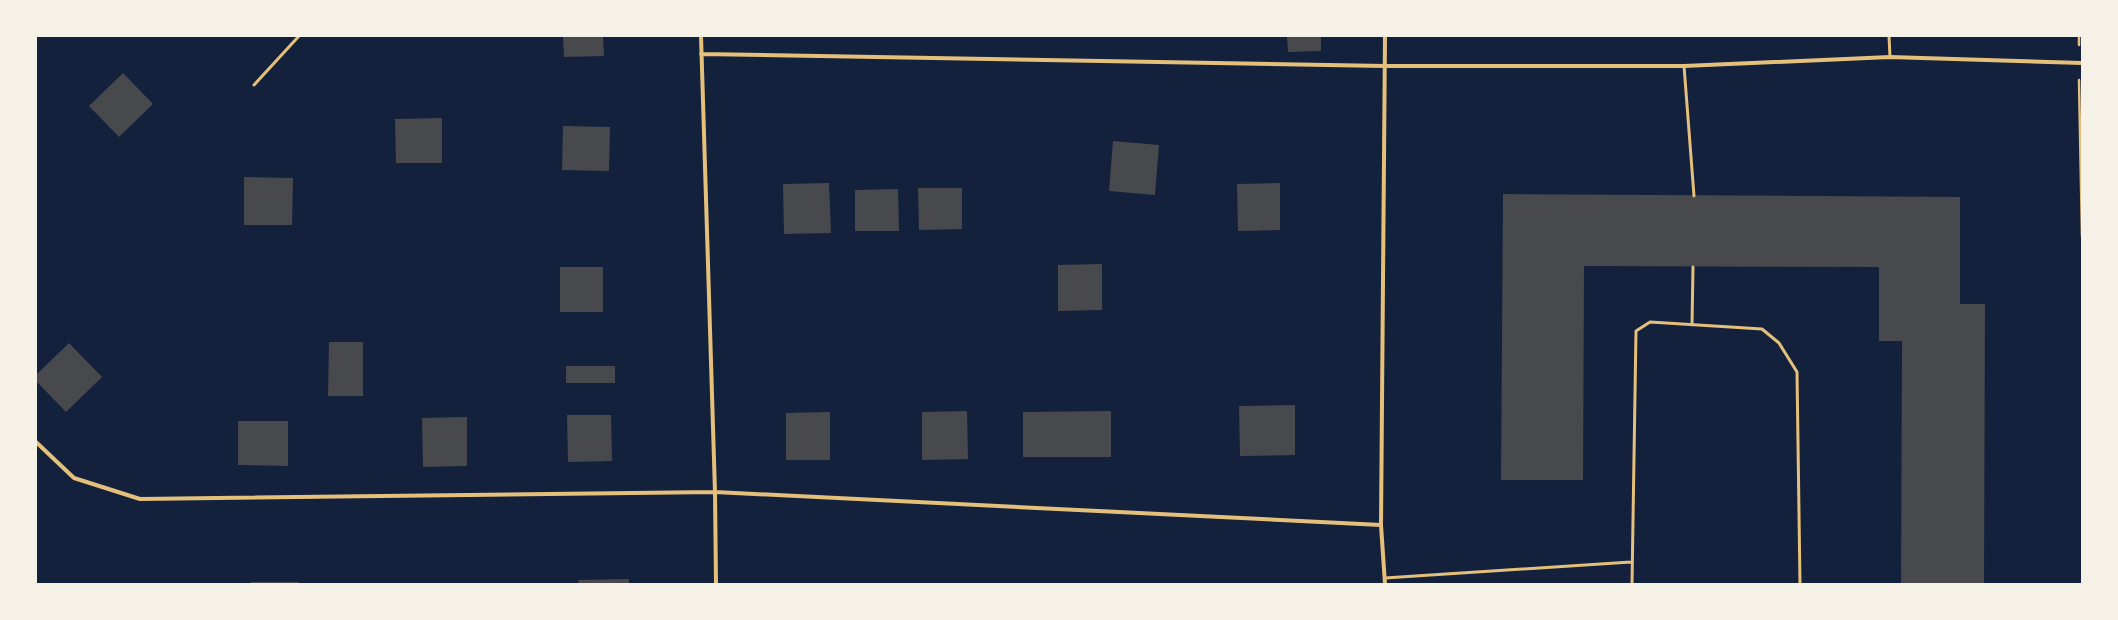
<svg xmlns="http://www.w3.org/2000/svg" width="2118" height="620" font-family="'Source Sans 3',sans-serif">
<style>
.building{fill:#48494c}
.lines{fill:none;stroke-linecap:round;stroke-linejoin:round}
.path{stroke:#e5c07b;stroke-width:2.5}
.service{stroke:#e5c07b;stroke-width:3}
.minor{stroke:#e5c07b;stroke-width:4}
</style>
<rect width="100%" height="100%" fill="#14213d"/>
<path class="building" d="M563 36H603L604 56 564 57Z
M1287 36H1321V51L1288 52Z
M123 73 153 104 119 137 89 106Z
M442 118V163H396L395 119Z
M563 126 610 127 609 171 562 170Z
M1113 141 1159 145 1155 195 1109 191Z
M244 177 293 178 292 225H244Z
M829 183 831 233 784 234 783 184Z
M1280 183V230L1238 231 1237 184Z
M918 188H962V229L919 230Z
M898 189 899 231H855V190Z
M1503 194 1960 197V304H1985L1984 584H1901L1902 341H1879V267L1584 266 1583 480H1501Z
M1102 264V310L1058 311V265Z
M560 267H603V312H560Z
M329 342H363V396H328Z
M69 343 102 377 66 412 36 381V375Z
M566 366H615V383H566Z
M1295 405V455L1240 456 1239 406Z
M967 411 968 459 922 460V412Z
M1111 411V457H1023V412Z
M830 412V460H786V413Z
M567 415H611L612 461 568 462Z
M467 417V466L423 467 422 418Z
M238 421H288V466L238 465Z
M629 579V584H579L578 580Z
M251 582H299V584H251Z"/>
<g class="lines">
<path class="path" d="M2079 36V45
M2079 80 2082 236"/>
<path class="service" d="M1889 36 1890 57
M1684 66 1694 196
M254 85 299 36
M1692 325 1693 267
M1385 578 1631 562
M1632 584 1636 331 1650 322 1762 329 1779 343 1797 372 1800 584"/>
<path class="minor" d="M701 36 715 492 716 584
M701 54 1385 66H1684L1890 57 2082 63
M36 442 74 478 140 499 715 492 1381 525
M1385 584 1381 525 1385 36"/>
</g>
<rect width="2118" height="620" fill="none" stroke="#f6f1e7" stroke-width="74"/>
</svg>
